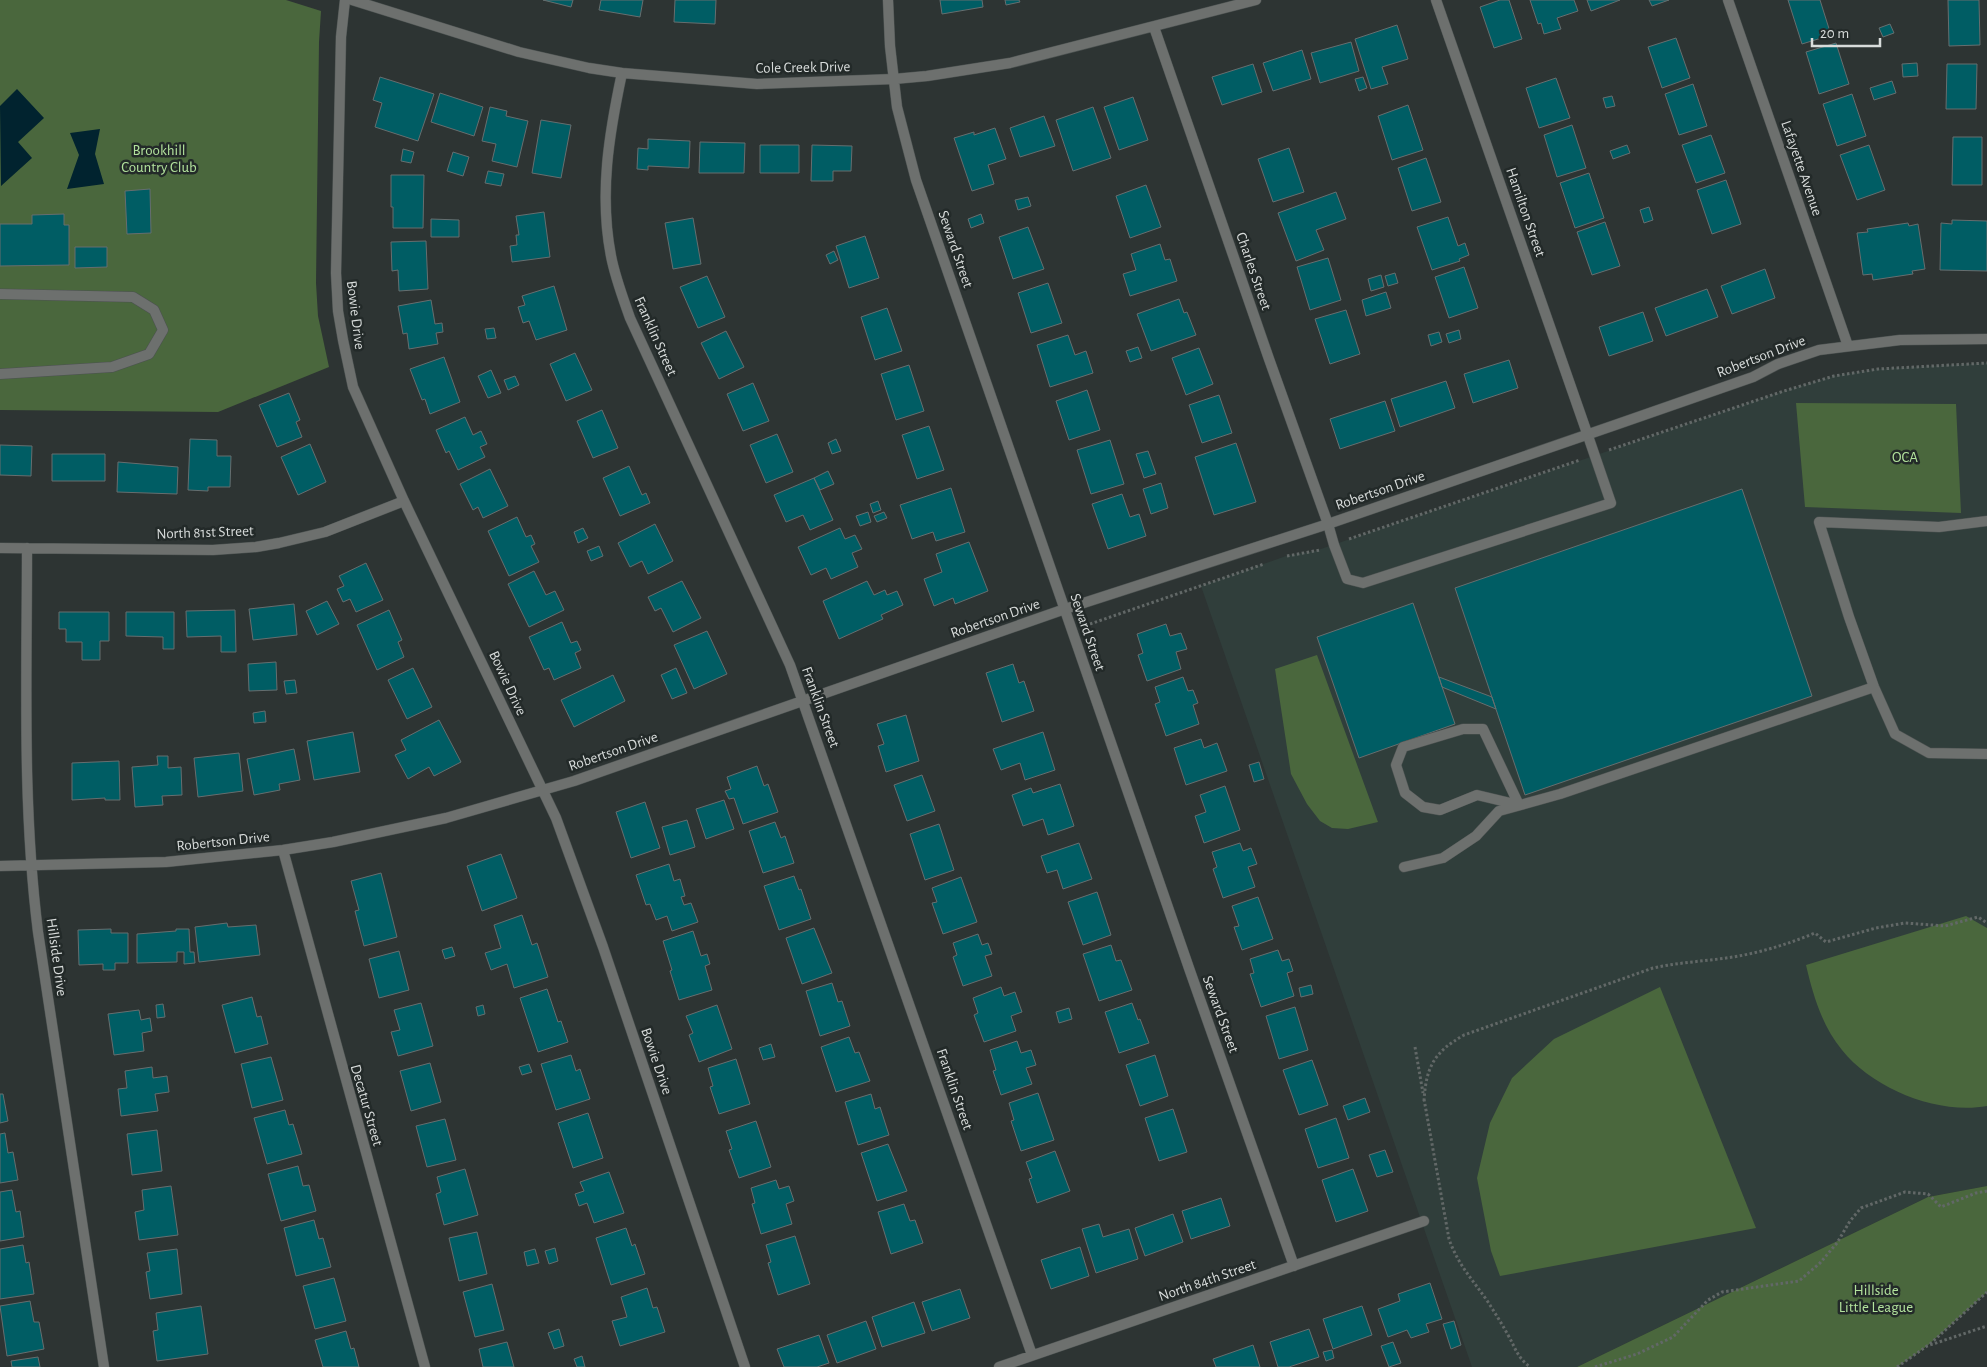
<svg xmlns="http://www.w3.org/2000/svg" width="1987" height="1367" font-family="'Alegreya Sans',sans-serif">
<style>
.built{fill:#303e3b}
.green{fill:#4a673d}
.water{fill:#01232f}
.building{fill:#005d64;stroke:#666e6f}
.lines{fill:none;stroke-linecap:round;stroke-linejoin:round}
.service-casing{stroke:#4c5251;stroke-width:11}
.minor-casing{stroke:#4c5251;stroke-width:11}
.path{stroke:#626867;stroke-width:3;stroke-dasharray:2.5 2.5;stroke-linecap:butt}
.service{stroke:#6d706e;stroke-width:10}
.minor{stroke:#6d706e;stroke-width:10}
.labels{text-anchor:middle;stroke-width:5;stroke-linejoin:round;paint-order:stroke}
.street-label{font-size:15px;fill:#d8dcdb;stroke:#232a29}
.park-label{font-size:15px;fill:#b3e39d;stroke:#232a29}
</style>
<rect width="100%" height="100%" fill="#2d3433"/>
<path class="built" d="M1987 363V1186L1928 1197 1577 1367H1472L1201 586 1286 556 1315 551 1784 391 1834 376 1878 369Z"/>
<path class="green" d="M0 0H286L321 11 319 42 316 283 318 316 329 367 218 412 0 410Z
M1796 403 1956 404 1961 513 1805 507Z
M1317 655 1378 822 1348 829 1332 828 1320 821 1307 804 1291 774 1275 669Z
M1966 916 1987 928V1106C1938 1115 1873 1089 1842 1050 1822 1026 1813 995 1806 965Z
M1660 987 1756 1228 1500 1276 1491 1251 1477 1178 1490 1123 1512 1078 1554 1039Z
M1987 1186V1292L1927 1346 1897 1367H1577L1928 1197Z"/>
<path class="water" d="M17 89 44 118 18 142 32 158 1 186 0 106Z
M100 129 95 154 104 184 67 189 79 155 70 133Z"/>
<path class="building" d="M543 0H573L571 7Z
M601 0H643L640 17 599 10Z
M675 0H716L715 24 674 22Z
M940 0H982L983 7 942 14Z
M1005 0H1019L1020 2 1006 5Z
M1500 0H1509L1522 39 1494 48 1480 7Z
M1530 0H1574L1578 11 1557 18 1561 29 1544 34 1541 23 1538 24Z
M1587 0H1620L1591 11Z
M1649 0H1669L1652 6Z
M1788 0H1820L1831 35 1802 44Z
M1948 0H1979L1980 45 1949 46Z
M1890 24 1894 33 1883 37 1879 28Z
M1397 25 1408 59 1382 67 1388 84 1371 89 1355 39Z
M1676 38 1690 78 1662 88 1648 47Z
M1351 42 1359 71 1320 83 1311 53Z
M1836 43 1849 84 1819 94 1806 52Z
M1302 50 1311 79 1273 91 1263 63Z
M1917 63 1918 76 1903 77 1902 64Z
M1253 64 1262 92 1222 105 1212 77Z
M1947 64H1977L1976 109H1946Z
M380 77 434 94 418 141 375 127 382 103 373 100Z
M1363 77 1367 88 1359 91 1355 79Z
M1556 78 1570 118 1539 128 1526 88Z
M1892 81 1896 93 1874 100 1870 88Z
M1693 84 1707 126 1679 135 1665 94Z
M440 93 483 107 474 136 431 122Z
M1852 94 1866 136 1837 146 1823 104Z
M1612 96 1615 106 1606 108 1603 98Z
M1133 97 1148 140 1119 150 1104 107Z
M1408 105 1423 150 1392 160 1378 116Z
M490 107 507 111 506 116 528 121 517 167 492 161 496 144 482 141Z
M1093 107 1111 158 1073 171 1056 120Z
M1044 116 1055 146 1020 157 1010 128Z
M541 120 571 125 561 178 532 173Z
M1572 125 1586 168 1557 177 1544 135Z
M995 128 1006 159 988 165 994 184 972 191 954 138 974 132V135Z
M1711 135 1725 173 1696 183 1682 145Z
M1953 137H1982V185H1952Z
M648 139 690 141 689 168 648 166V170L637 169 638 148 648 149Z
M700 142 745 143 744 173H699Z
M760 145H799V173H760Z
M812 145 852 146 851 171H833V181H811Z
M1627 145 1630 153 1613 159 1610 151Z
M1869 145 1885 190 1857 200 1840 155Z
M1289 148 1304 192 1273 202 1258 159Z
M403 149 414 152 411 163 401 161Z
M453 152 469 157 463 176 447 171Z
M1426 158 1441 202 1412 211 1398 168Z
M488 171 504 174 501 186 485 183Z
M1589 173 1604 218 1575 228 1560 183Z
M391 175H424L423 228H393V207H391Z
M1726 180 1741 224 1712 234 1697 190Z
M1146 185 1161 227 1130 238 1116 196Z
M150 189 151 233 127 234 125 191Z
M1336 192 1346 219 1316 230 1324 250 1296 261 1278 213Z
M1028 197 1031 206 1018 210 1015 200Z
M1649 207 1653 220 1644 223 1640 210Z
M544 212 550 257 512 262 510 246 517 245 516 235H519L516 216Z
M64 214V225H69V265L0 266V224H32V215Z
M981 214 984 223 971 228 968 219Z
M1448 217 1458 246 1465 243 1469 255 1459 259 1460 261 1432 270 1417 227Z
M693 218 701 264 673 269 665 223Z
M431 219 459 220V237H431Z
M1952 220 1987 221V271L1940 270 1941 223 1952 224Z
M1605 222 1620 266 1592 275 1577 232Z
M1908 223 1909 226 1918 224 1925 269 1912 271 1913 274 1873 280 1872 274 1863 275 1857 233 1868 232 1867 229Z
M1028 227 1044 269 1013 279 999 237Z
M865 236 879 278 849 288 836 246Z
M426 241 428 289 399 291 398 270 392 271 391 242Z
M1160 244 1165 260 1170 259 1177 281 1130 296 1123 274 1136 270 1131 254Z
M75 247H107V267L75 268Z
M834 251 838 260 830 264 826 255Z
M1328 258 1341 300 1310 310 1297 267Z
M1464 267 1478 308 1449 318 1435 277Z
M1765 269 1775 298 1732 314 1721 286Z
M1395 273 1398 283 1388 286 1385 276Z
M1381 275 1384 287 1371 291 1368 279Z
M707 276 725 317 698 328 680 287Z
M1048 283 1062 323 1031 333 1018 293Z
M554 286 567 330 536 340 529 321 523 323 518 307 525 305 522 296Z
M1707 289 1718 317 1666 336 1655 308Z
M1386 292 1391 308 1366 316 1362 300Z
M1179 299 1184 313 1187 312 1196 335 1151 351 1137 314Z
M431 300 435 324 442 323 443 332 436 333 438 344 409 349 407 333 403 334 398 306Z
M887 308 902 351 875 360 861 317Z
M1346 310 1360 354 1330 364 1315 319Z
M1643 312 1653 341 1609 356 1599 327Z
M494 328 496 338 487 339 485 329Z
M1459 330 1461 339 1449 343 1446 334Z
M726 331 744 367 719 379 701 343Z
M1439 332 1442 342 1431 346 1428 335Z
M1068 335 1075 355 1086 351 1093 373 1050 387 1037 345Z
M1138 347 1142 358 1130 362 1126 351Z
M1199 348 1213 384 1186 395 1172 358Z
M575 353 592 390 566 401 550 364Z
M444 357 460 402 430 414 425 399 422 400 410 369Z
M1509 360 1518 388 1473 403 1464 374Z
M909 365 924 411 896 420 881 374Z
M491 370 501 393 488 398 478 376Z
M515 376 519 385 508 390 504 380Z
M1446 381 1455 408 1400 427 1391 399Z
M753 383 769 421 743 431 727 394Z
M1087 390 1100 430 1069 440 1056 401Z
M289 393 300 420 296 422 302 437 277 447 259 405Z
M1219 395 1232 433 1202 443 1189 405Z
M1385 401 1395 431 1340 449 1330 419Z
M602 410 618 448 593 458 577 421Z
M465 417 473 435 481 431 487 444 480 447 485 457 458 470 449 451 446 453 436 430Z
M929 426 944 470 917 479 902 435Z
M777 434 793 472 766 483 750 445Z
M190 439 217 440V456H231L230 487H208V491L188 490Z
M836 439 841 451 832 454 828 443Z
M1110 440 1124 484 1091 494 1077 450Z
M1236 443 1256 502 1214 515 1195 457Z
M310 444 326 482 298 495 281 457Z
M0 445 32 446 31 476 0 475Z
M1148 451 1156 474 1144 478 1136 454Z
M52 454H105V481H52Z
M118 462 178 467 177 494 117 492Z
M629 466 642 495 646 493 650 503 620 516 603 478Z
M490 469 508 506 483 518 478 507 473 510 460 484Z
M828 471 834 484 820 490 814 478Z
M814 478 833 520 810 530 803 515 786 522 774 495Z
M1161 483 1168 508 1151 514 1143 489Z
M951 488 965 532 936 541 933 532 912 539 900 505Z
M1742 489 1812 696 1525 795 1455 588Z
M1122 494 1130 517 1139 514 1146 536 1108 549 1092 504Z
M878 501 881 510 873 513 870 504Z
M868 512 871 522 860 526 856 516Z
M884 512 887 518 877 522 874 516Z
M517 517 526 537 531 535 535 544 531 546 539 562 509 576 488 531Z
M655 524 673 561 648 574 642 561 630 567 618 543Z
M583 528 588 538 578 543 574 532Z
M840 528 845 539 855 535 862 549 852 553 858 567 831 579 826 568 811 575 798 547Z
M969 542 988 591 955 604 953 598 934 606 924 579 942 572 936 554Z
M599 546 603 556 591 561 587 551Z
M366 563 383 600 356 612 350 599 343 602 337 589 344 586 339 576Z
M534 571 546 595 555 591 564 610 529 627 508 584Z
M682 581 701 618 673 632 661 608 655 611 648 597Z
M867 581 874 595 885 590 887 595 897 591 903 605 881 615 883 619 839 639 823 601Z
M327 601 339 624 317 635 306 611Z
M1413 603 1455 724 1359 758 1317 637Z
M294 604 297 635 253 640 249 609Z
M235 610 236 652H221V636L187 637 186 611Z
M389 610 402 640 398 642 404 657 377 670 357 625Z
M59 612H109V641H100V660H82V642H66V629H59Z
M126 612H174V649H163V637L126 636Z
M562 622 571 643 577 641 581 650 575 653 581 668 554 680 549 668 544 670 529 637Z
M1166 624 1170 636 1181 633 1187 649 1176 652 1181 669 1147 681 1138 655 1143 653 1137 634Z
M707 631 727 674 694 689 674 645Z
M276 662 277 690 249 691 248 664Z
M1013 664 1019 683 1024 681 1034 711 1002 722 986 673Z
M413 668 432 707 407 719 388 680Z
M676 668 687 693 672 699 661 675Z
M613 675 625 701 574 727 561 700Z
M1183 677 1188 691 1193 690 1198 703 1193 705 1199 724 1166 736 1155 704 1160 702 1155 687Z
M1439 677 1492 697 1496 709 1442 687Z
M295 680 297 693 286 694 284 681Z
M265 711 266 722 254 723 253 713Z
M906 715 919 761 886 772 878 746 884 744 877 724Z
M439 720 461 762 434 776 429 767 408 779 395 755 406 750 401 740Z
M353 732 360 772 314 780 307 741Z
M1043 732 1055 770 1025 780 1020 763 1001 770 993 749Z
M1201 739 1204 748 1217 743 1227 771 1186 785 1174 748Z
M294 749 300 780 279 784 280 790 254 795 247 759Z
M239 753 243 791 198 797 194 758Z
M157 756H168V768L181 767 182 795 162 796 163 805 135 807 132 767 158 765Z
M119 761 120 800H105V798L72 800V763Z
M1259 762 1264 779 1254 782 1249 765Z
M757 766 764 786 768 784 778 812 743 824 734 798 729 799 725 791 731 789 727 777Z
M922 775 935 811 907 821 894 785Z
M1060 784 1074 826 1048 835 1043 819 1023 826 1012 795 1031 788 1033 793Z
M1225 786 1240 830 1204 843 1195 816 1206 812 1200 795Z
M724 800 734 829 706 839 696 809Z
M645 802 660 848 631 858 616 812Z
M687 820 695 847 670 855 662 827Z
M775 822 781 838 785 836 794 863 763 873 749 831Z
M939 824 954 870 925 880 910 834Z
M1079 843 1092 879 1063 889 1057 870 1047 873 1041 856Z
M1240 843 1243 851 1251 848 1257 864 1248 867 1255 887 1223 898 1213 869 1217 867 1212 852Z
M501 854 517 898 482 911 467 866Z
M669 864 674 881 680 879 685 896 681 897 684 905 691 903 698 922 672 931 667 916 656 920 650 904 646 905 636 875Z
M381 873 397 937 364 946 355 911 359 910 351 881Z
M794 876 799 890 801 889 811 919 779 930 764 886Z
M961 877 977 922 943 934 932 903 937 902 932 888Z
M1097 892 1111 935 1083 945 1068 902Z
M1258 897 1273 939 1242 950 1234 927 1239 926 1232 906Z
M522 915 532 945 537 943 548 977 514 988 507 964 491 970 485 953 501 948 494 925Z
M227 923 228 927 256 925 260 955 199 962 195 927Z
M814 928 832 973 802 984 786 938Z
M111 929V933H128V963H115V970H103V964L79 965 78 930Z
M176 929H189L190 952H194L195 963 184 964V952H177V962L137 963V934L176 931Z
M693 931 701 956 707 954 710 964 705 966 712 990 679 1000 670 971 672 970 663 941Z
M978 934 982 945 988 943 992 954 985 956 992 976 963 986 953 957 957 955 953 943Z
M1111 945 1116 961 1121 960 1132 990 1099 1001 1083 954Z
M452 947 455 956 445 959 442 950Z
M1278 950 1282 961 1289 959 1293 971 1287 973 1294 996 1261 1007 1250 974 1254 973 1250 959Z
M399 951 409 990 379 998 369 959Z
M832 983 838 1002 842 1001 850 1026 820 1036 806 991Z
M1311 985 1313 994 1301 997 1299 988Z
M1001 987 1004 996 1015 992 1022 1012 1011 1016 1016 1031 984 1042 974 1015 978 1013 973 998Z
M547 989 558 1022 561 1021 568 1042 538 1052 520 998Z
M252 997 257 1017 261 1016 268 1044 235 1053 222 1005Z
M421 1003 433 1046 398 1056 391 1032 400 1030 394 1010Z
M1132 1003 1138 1020 1140 1019 1149 1043 1119 1053 1105 1012Z
M163 1004 165 1017 157 1018 156 1005Z
M483 1005 485 1014 478 1016 476 1007Z
M717 1005 732 1049 699 1062 689 1035 693 1033 686 1016Z
M1295 1007 1308 1050 1279 1059 1266 1016Z
M1069 1008 1072 1019 1059 1023 1056 1012Z
M139 1010 141 1020 150 1018 152 1031 142 1033 144 1051 114 1055 108 1014Z
M849 1037 855 1053 859 1052 870 1081 836 1092 821 1047Z
M1017 1041 1021 1053 1031 1050 1036 1065 1026 1068 1032 1084 1001 1095 993 1071 996 1070 990 1050Z
M771 1044 775 1057 763 1060 759 1048Z
M571 1055 576 1071 580 1069 590 1099 556 1110 541 1064Z
M1155 1055 1168 1096 1140 1106 1126 1065Z
M271 1057 283 1100 252 1108 241 1064Z
M736 1059 750 1104 719 1114 710 1087 713 1086 708 1068Z
M1312 1060 1328 1105 1299 1115 1283 1070Z
M430 1063 441 1102 411 1111 400 1071Z
M529 1064 532 1072 522 1075 519 1067Z
M152 1067 153 1078 167 1076 169 1092 155 1094 158 1111 121 1116 118 1089 127 1088 125 1071Z
M1038 1093 1054 1140 1021 1151 1011 1121 1014 1120 1009 1103Z
M0 1094H3L8 1121 0 1123Z
M871 1094 875 1109 880 1107 889 1135 858 1145 845 1102Z
M1365 1098 1370 1112 1348 1120 1343 1106Z
M1173 1109 1187 1152 1159 1161 1145 1118Z
M285 1110 289 1125 293 1124 302 1154 267 1164 254 1118Z
M588 1113 603 1158 573 1168 558 1123Z
M1336 1118 1349 1158 1318 1168 1305 1129Z
M445 1119 456 1160 427 1167 416 1126Z
M756 1121 771 1167 739 1178 729 1150 732 1149 726 1131Z
M157 1130 162 1171 132 1175 127 1134Z
M5 1133 8 1153 13 1152 18 1180 0 1183V1134Z
M888 1144 907 1191 877 1201 861 1153Z
M1385 1150 1393 1172 1377 1177 1369 1155Z
M1055 1151 1070 1191 1037 1203 1029 1179 1032 1178 1026 1162Z
M298 1166 303 1186 309 1185 316 1211 281 1221 268 1174Z
M465 1169 478 1215 444 1225 436 1194 441 1192 437 1177Z
M1353 1169 1368 1211 1336 1222 1322 1180Z
M609 1172 624 1213 594 1223 587 1203 579 1206 575 1194 584 1191 580 1182Z
M776 1180 779 1189 789 1186 794 1201 786 1204 792 1224 761 1234 752 1204 755 1203 751 1188Z
M171 1186 178 1235 139 1240 135 1212 144 1210 142 1190Z
M12 1190 16 1212 20 1211 24 1237 0 1241V1192Z
M1221 1198 1230 1226 1191 1239 1182 1211Z
M904 1204 910 1221 915 1220 923 1243 891 1254 878 1212Z
M1173 1214 1183 1242 1145 1256 1135 1228Z
M314 1220 319 1239 323 1238 331 1267 296 1276 284 1228Z
M1099 1224 1103 1237 1129 1229 1138 1259 1096 1273 1082 1229Z
M626 1228 632 1246 635 1244 645 1274 611 1285 596 1238Z
M477 1232 487 1274 459 1281 449 1238Z
M795 1236 810 1284 778 1295 768 1263 771 1262 766 1245Z
M23 1245 26 1263 29 1262 34 1294 0 1299V1249Z
M1080 1247 1089 1276 1051 1289 1041 1260Z
M555 1248 558 1261 549 1264 545 1251Z
M177 1249 182 1294 150 1299 146 1272 150 1271 147 1253Z
M535 1249 539 1263 527 1266 524 1252Z
M334 1278 346 1321 315 1329 303 1286Z
M1430 1283 1442 1319 1426 1324 1429 1332 1411 1338 1407 1330 1388 1337 1378 1309 1400 1301 1398 1294Z
M492 1284 504 1330 475 1337 463 1292Z
M647 1288 653 1308 657 1307 665 1332 620 1346 612 1321 627 1317 621 1297Z
M960 1289 970 1318 932 1331 922 1302Z
M30 1301 34 1322H39L44 1349 7 1356 0 1306Z
M914 1302 925 1333 882 1347 872 1317Z
M201 1306 208 1354 157 1361 153 1331 158 1330 156 1313Z
M1362 1306 1372 1335 1333 1349 1323 1319Z
M866 1321 876 1349 837 1363 827 1335Z
M1454 1321 1461 1345 1451 1349 1443 1324Z
M559 1329 564 1346 554 1349 548 1333Z
M1309 1329 1319 1357 1289 1367H1278L1270 1342Z
M346 1331 351 1349 354 1348 359 1367H323L315 1340Z
M819 1335 829 1363 817 1367H784L777 1349Z
M507 1342 514 1367H483L479 1349Z
M1393 1342 1401 1363 1389 1367 1381 1346Z
M1253 1345 1260 1367H1216L1213 1359Z
M1332 1350 1334 1358 1326 1361 1323 1352Z
M582 1356 585 1367H577L574 1359Z
M38 1357 40 1367H12L11 1361Z"/>
<g class="lines">
<g class="service-casing">
<path id="service" d="M0 294 133 297 154 310 163 330 149 354 112 367 0 374
M1987 521 1939 527 1819 522 1849 617 1874 687 1895 734 1929 753 1987 754
M1328 524 1334 545 1347 579 1363 583 1611 503 1587 433
M1463 729H1483L1519 805 1477 795 1440 810 1423 807 1405 793 1396 765 1403 747Z
M1404 867 1443 858 1476 836 1499 811 1560 794 1874 687"/>
</g>
<g class="minor-casing">
<path id="minor" d="M345 0 341 37 336 273 338 311 343 340 353 387 404 501 556 818 603 947 745 1367
M352 0 519 52 589 68 622 73 757 84 894 79 927 76 1010 63 1256 0
M888 0 890 46 897 107 916 180 1190 971 1294 1266
M1436 0 1587 433
M1728 0 1848 346
M1154 27 1269 359 1328 524
M622 73C609 134 599 194 611 256 615 277 623 298 630 318L790 665 1032 1355
M0 548 213 550 256 547 279 543 325 532 404 501
M27 548C27 676 22 804 38 932L104 1367
M283 850 425 1367
M0 866 166 862 283 850 333 842 446 818 574 781 1065 609 1328 524 1618 424 1753 377 1778 364 1819 350 1900 340 1987 339
M999 1367 1424 1221"/>
</g>
<path class="path" d="M1609 450 1784 391 1834 376 1878 369 1987 363
M1349 539 1580 460
M1287 556 1320 550
M1090 624 1264 564
M1415 1047 1423 1093
M1424 1099 1449 1239C1458 1265 1473 1280 1488 1302 1495 1313 1502 1324 1508 1335 1516 1349 1517 1357 1530 1367
M1424 1101C1426 1067 1434 1052 1464 1035L1653 968C1685 961 1717 961 1749 954 1772 949 1793 942 1815 933L1826 942 1876 928 1905 923 1945 926 1978 917 1987 923
M1930 1344 1987 1292
M1595 1367 1637 1354 1673 1337 1708 1300 1722 1292 1799 1281 1820 1263 1837 1243 1850 1221 1861 1208 1905 1192 1928 1194 1941 1207 1976 1193 1987 1191
M1897 1367 1927 1346 1987 1326"/>
<use href="#service" class="service"/>
<use href="#minor" class="minor"/>
</g>
<g class="labels">
<g class="street-label">
<text transform="translate(803 67) rotate(-1)" y="5">Cole Creek Drive</text>
<text transform="translate(1802 168) rotate(71)" y="5">Lafayette Avenue</text>
<text transform="translate(1526 212) rotate(71)" y="5">Hamilton Street</text>
<text transform="translate(956 249) rotate(71)" y="5">Seward Street</text>
<text transform="translate(1254 271) rotate(71)" y="5">Charles Street</text>
<text transform="translate(356 315) rotate(83)" y="5">Bowie Drive</text>
<text transform="translate(656 336) rotate(66)" y="5">Franklin Street</text>
<text transform="translate(1761 356) rotate(-21)" y="5">Robertson Drive</text>
<text transform="translate(1380 490) rotate(-19)" y="5">Robertson Drive</text>
<text transform="translate(205 532) rotate(-2)" y="5">North 81st Street</text>
<text transform="translate(995 618) rotate(-19)" y="5">Robertson Drive</text>
<text transform="translate(1088 632) rotate(71)" y="5">Seward Street</text>
<text transform="translate(508 683) rotate(65)" y="5">Bowie Drive</text>
<text transform="translate(821 707) rotate(70)" y="5">Franklin Street</text>
<text transform="translate(613 751) rotate(-19)" y="5">Robertson Drive</text>
<text transform="translate(223 841) rotate(-6)" y="5">Robertson Drive</text>
<text transform="translate(57 957) rotate(82)" y="5">Hillside Drive</text>
<text transform="translate(1221 1014) rotate(70)" y="5">Seward Street</text>
<text transform="translate(657 1061) rotate(71)" y="5">Bowie Drive</text>
<text transform="translate(955 1089) rotate(71)" y="5">Franklin Street</text>
<text transform="translate(367 1105) rotate(74)" y="5">Decatur Street</text>
<text transform="translate(1207 1280) rotate(-19)" y="5">North 84th Street</text>
</g>
<g class="park-label">
<text x="159" y="155">Brookhill<tspan x="159" dy="17">Country Club</tspan></text>
<text x="1905" y="462">OCA</text>
<text x="1876" y="1295">Hillside<tspan x="1876" dy="17">Little League</tspan></text>
</g>
</g>
<path d="M1812 38v8h68v-8" fill="none" stroke="#d8dcdb" stroke-width="2.5"/>
<text x="1820" y="38" font-size="15" fill="#d8dcdb" stroke="#232a29" stroke-width="4" paint-order="stroke">20 m</text>
</svg>
